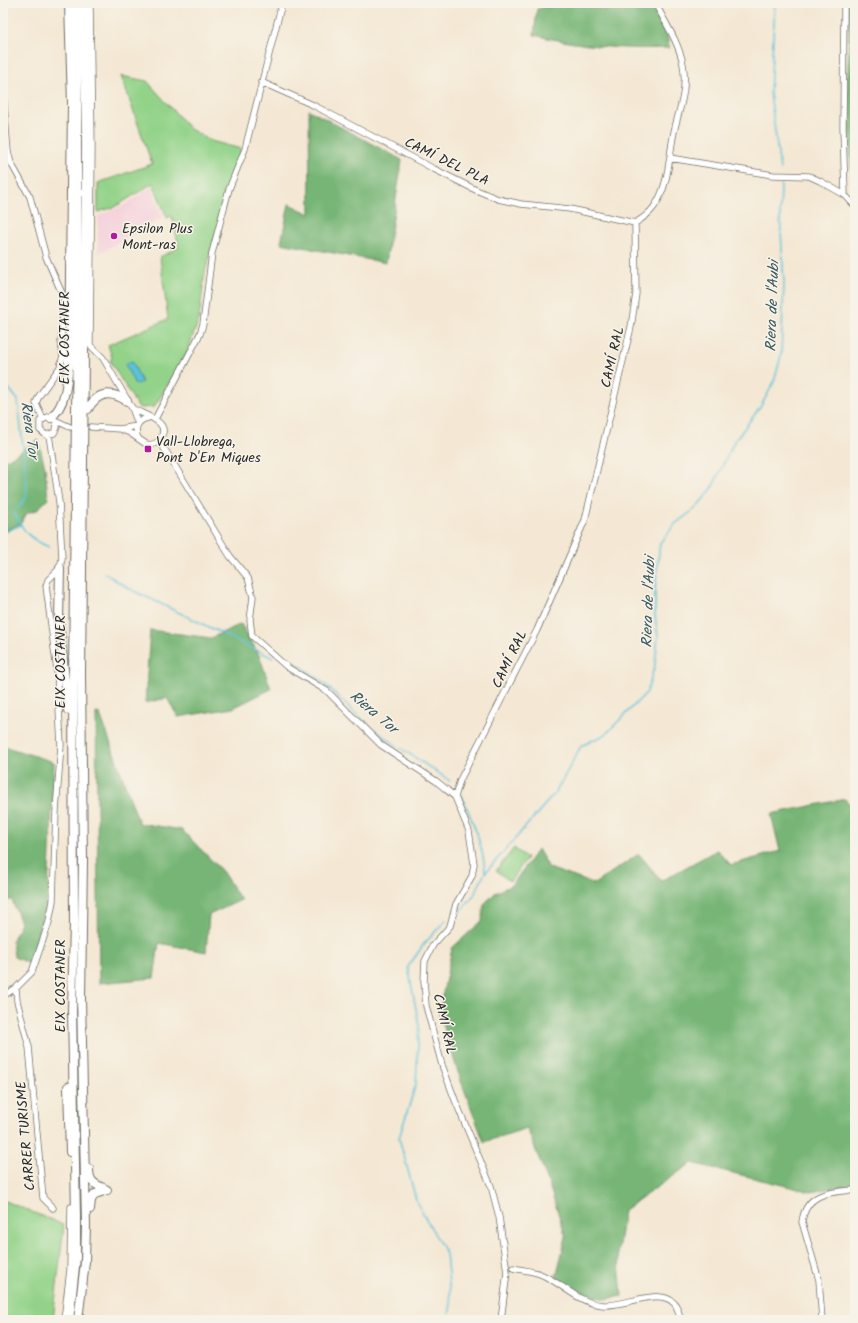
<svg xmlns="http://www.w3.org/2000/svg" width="858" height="1323" font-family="Kalam,sans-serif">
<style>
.built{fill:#f5cfdb}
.green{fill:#93d389;stroke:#5f7f5a}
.forest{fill:#76b575;stroke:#507050}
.water{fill:#5cc2d9;stroke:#447682}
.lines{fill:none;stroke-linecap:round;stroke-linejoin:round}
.stream{stroke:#5cc2d9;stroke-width:1.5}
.minor-casing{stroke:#716d66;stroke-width:7}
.highway-casing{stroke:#716d66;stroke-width:10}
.minor{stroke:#fff;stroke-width:5.5}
.highway{stroke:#fff;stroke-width:8}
.poi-dot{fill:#b5179e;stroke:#f7f3e8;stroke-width:1.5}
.labels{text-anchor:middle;stroke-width:3;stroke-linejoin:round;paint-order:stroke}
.street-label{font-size:14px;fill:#2b2b2b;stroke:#f7f3e8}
.poi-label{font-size:14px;fill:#2b2b2b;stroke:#f7f3e8;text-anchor:start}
.water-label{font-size:15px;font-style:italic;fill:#3a585f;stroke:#f7f3e8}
</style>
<rect width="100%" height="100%" fill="#f7f3e8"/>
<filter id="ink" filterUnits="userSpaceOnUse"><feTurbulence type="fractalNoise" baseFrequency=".025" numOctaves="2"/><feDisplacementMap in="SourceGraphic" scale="8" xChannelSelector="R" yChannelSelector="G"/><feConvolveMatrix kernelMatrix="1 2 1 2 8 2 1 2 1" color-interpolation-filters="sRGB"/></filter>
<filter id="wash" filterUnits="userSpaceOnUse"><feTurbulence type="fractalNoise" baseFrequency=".012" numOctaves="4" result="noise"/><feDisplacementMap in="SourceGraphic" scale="16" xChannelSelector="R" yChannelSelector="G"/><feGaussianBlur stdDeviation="0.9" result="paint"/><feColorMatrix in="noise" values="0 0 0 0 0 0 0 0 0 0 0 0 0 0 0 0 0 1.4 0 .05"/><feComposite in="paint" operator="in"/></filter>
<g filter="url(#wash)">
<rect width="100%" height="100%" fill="#f4e8d4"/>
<path class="built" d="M151 187 163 217 98 254V216L123 206Z"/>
<path class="green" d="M121 76 147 81 190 129 211 141 241 149 205 272 199 319 186 355 154 407 141 408 138 407 110 361 112 358 108 345 168 319 160 257 179 247 172 216 167 218 153 183 115 207 98 212V183L152 164Z
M514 848 527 858 510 881 496 871Z
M3 1200 64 1225 53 1320H3Z"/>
<path class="forest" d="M566 3 607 10 606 3H650L667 35 669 48C622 50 580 46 534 35L537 9Z
M847 3H855V191L853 188 847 112 849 16Z
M309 110 402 160 386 263 281 243 289 204 310 214Z
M38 440 45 467 48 499 37 510 27 513 21 523 3 532V456L7 460Z
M241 624 259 655 271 689 233 708 178 717 167 698 145 703 150 630 211 638Z
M96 713 100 714 139 823 182 830 222 871 241 900 209 915 206 952 159 943 154 978 99 983Z
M3 746 54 762 48 895 30 964 14 957 12 941 21 923 12 900H3Z
M845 799 855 810V1184L811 1192 692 1163 624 1210 618 1252 622 1296 605 1299 575 1289 556 1277 566 1237 546 1176 527 1128 484 1142 461 1081 439 1013 452 948 482 921 484 904 495 893 512 885 538 849 549 868 594 884 639 854 661 881 717 850 731 865 780 851 771 814Z"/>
<path class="water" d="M132 361 142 382 135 385 125 364Z"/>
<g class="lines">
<path class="stream" d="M775 3 770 93 780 169
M3 381 18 400 27 485 26 498 18 508
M14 512C24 532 28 538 49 547
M3 533 21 525
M104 573 130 589 273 658
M285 658C324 676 340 702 371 727 396 746 424 763 450 781
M462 796C472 820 484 847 485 873
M459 913 474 895 485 873 556 792 581 746 606 734 647 692 655 664 658 636 655 616V590L660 543 675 524 695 509 711 490 734 442 761 406 774 382 781 356 784 283 780 214 781 185
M446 920 424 944 408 967 419 1025 416 1084 399 1138 417 1203 446 1254 451 1304 448 1320"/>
</g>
</g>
<g filter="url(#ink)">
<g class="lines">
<g class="minor-casing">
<path id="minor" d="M90 3 92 147 90 345 103 358 132 408 138 424
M844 3 843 128 845 195
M261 82 313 105 434 169 476 190 498 199 521 204 570 209 635 223
M3 92 8 152 11 163 30 197 46 257 64 298 61 342 63 356 60 367 39 396 36 403 43 419
M670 158 773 175 809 176 820 181 845 195 855 206
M155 419 200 334 203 324 212 253 229 189 245 149 282 3
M56 422 57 427 54 433 46 435 40 430V421L48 417 70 427
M91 427 120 429 137 426
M120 429 130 433 146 444C151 445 157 444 160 439 173 421 142 415 132 408
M138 438C134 429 137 420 148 418
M159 440 230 556 248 578 253 597 250 620 252 636 287 667 327 691 381 745 436 781 447 790 455 797 469 831 474 864 472 876 456 904 450 926 433 945 425 961 424 981 426 1006 442 1065 455 1100 491 1186 499 1217 507 1272 501 1320
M455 797 460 780 537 630 585 520 631 327 636 294 635 223C642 219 649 214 654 207 668 188 669 159 673 137 678 110 688 93 683 64 679 43 665 22 655 3
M16 988 17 1001 29 1047 43 1198 53 1208
M3 994H6L16 988 32 972 49 922 53 901 56 811 61 745 57 671 46 586 48 580 60 568 62 558 59 502 49 435
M513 1268C522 1270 532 1271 540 1274 563 1283 577 1303 603 1305 624 1307 659 1287 674 1303 678 1307 679 1315 681 1320
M64 1320 70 1270 71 1207
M822 1320 819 1280 802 1222C806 1192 831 1192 855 1190"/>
</g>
<g class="highway-casing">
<path id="highway" d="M88 409C98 391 111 391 127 401
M51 418C67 403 67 381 69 360L72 104 69 3
M60 568 59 621 68 710
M68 1087 70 1152
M89 1169C89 1184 96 1184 107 1190
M90 1209 91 1200 95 1194 107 1190
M69 1320 76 1258V1215L72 1011 74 923 73 672 77 327V3
M78 1320 85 1262 86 1225 81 998 83 861 81 675 86 144 84 3"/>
</g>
<use href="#minor" class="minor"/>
<use href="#highway" class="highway"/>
</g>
</g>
<g class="poi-dot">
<circle cx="114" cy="236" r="4"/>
<rect x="144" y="445" width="8" height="8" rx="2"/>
</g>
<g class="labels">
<g class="street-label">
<text transform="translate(447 161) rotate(26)" y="5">CAMÍ DEL PLA</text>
<text transform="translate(64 338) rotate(-90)" y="5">EIX COSTANER</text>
<text transform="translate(612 357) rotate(-77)" y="5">CAMÍ RAL</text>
<text transform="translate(509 659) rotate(-64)" y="5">CAMÍ RAL</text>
<text transform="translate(60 662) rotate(-90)" y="5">EIX COSTANER</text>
<text transform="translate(60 986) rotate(-90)" y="5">EIX COSTANER</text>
<text transform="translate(445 1024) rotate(77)" y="5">CAMÍ RAL</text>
<text transform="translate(25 1136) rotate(-95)" y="5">CARRER TURISME</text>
</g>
<g class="poi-label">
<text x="122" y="233">Epsilon Plus<tspan x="122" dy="16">Mont-ras</tspan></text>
<text x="156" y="446">Vall-Llobrega,<tspan x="156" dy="16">Pont D'En Miques</tspan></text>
</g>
<g class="water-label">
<text transform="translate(772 306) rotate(-88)" y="5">Riera de l'Aubi</text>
<text transform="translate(30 430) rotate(82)" y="5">Riera Tor</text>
<text transform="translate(648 602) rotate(-88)" y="5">Riera de l'Aubi</text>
<text transform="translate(374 712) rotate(40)" y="5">Riera Tor</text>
</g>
</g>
<rect width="858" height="1323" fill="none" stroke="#f7f3e8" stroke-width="16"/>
</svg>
